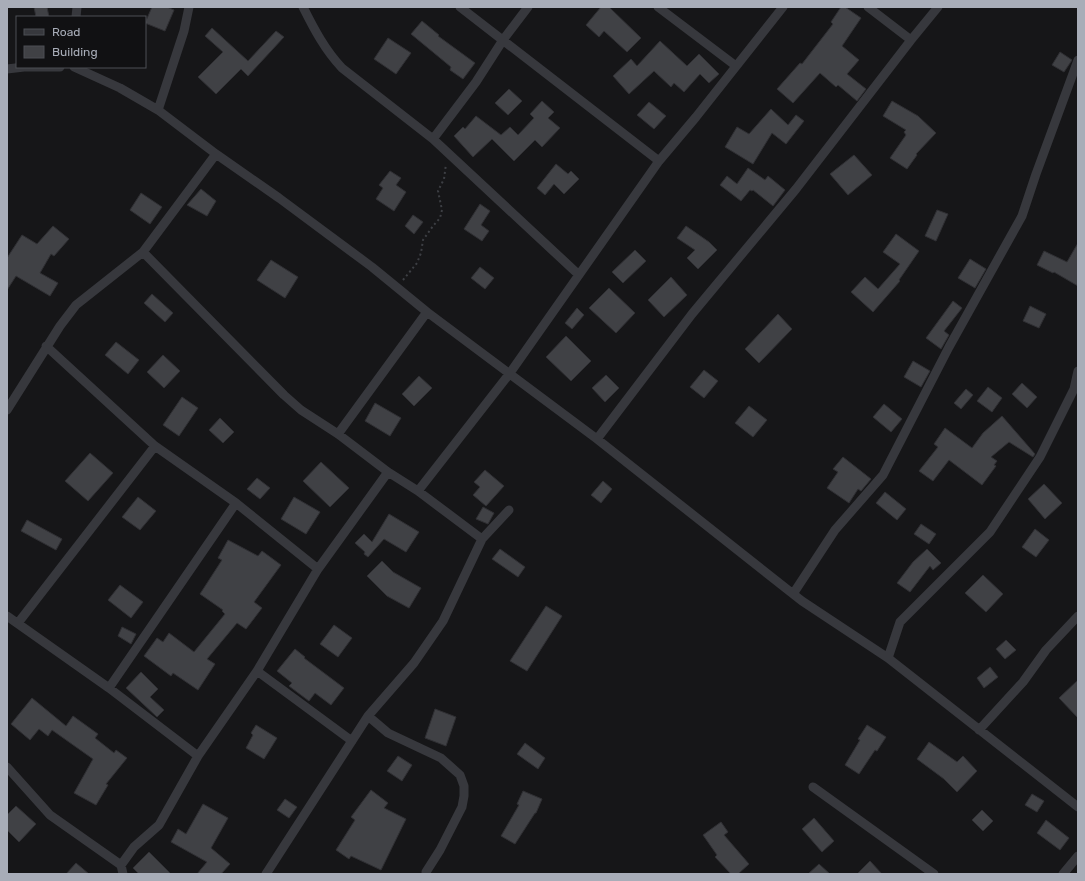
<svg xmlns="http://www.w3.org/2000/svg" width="1085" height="881" font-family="Rubik,sans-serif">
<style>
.building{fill:#404145;stroke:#303034}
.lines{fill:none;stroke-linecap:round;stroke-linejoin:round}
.path{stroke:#3d3f44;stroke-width:2;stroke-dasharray:2 3;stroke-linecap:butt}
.minor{stroke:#37383d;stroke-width:9}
</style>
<rect width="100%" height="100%" fill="#161618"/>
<path class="building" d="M34 7H47L49 17H36Z
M152 7H167L174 10 165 31 145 23Z
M601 7H609L641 38 627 52 604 31 599 37 586 25Z
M841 7H845L861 18 842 46 859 60 847 74 866 89 857 101 838 85 836 87 820 73 793 103 777 89 800 63 802 64 833 24 831 22Z
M422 21 439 35 438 36 475 63 463 79 450 70 451 67 411 34Z
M212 28 248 61 276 31 284 37 248 76 241 69 216 94 198 77 223 52 205 36Z
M388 38 411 53 396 74 374 59Z
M660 41 687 66 699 54 719 74 709 83 700 74 684 92 674 83 671 87 654 71 629 94 613 76 631 59 637 66Z
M1060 52 1072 60 1064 72 1052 65Z
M509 89 522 101 508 115 495 103Z
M542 101 554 112 548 118 560 128 542 147 535 140 514 161 492 139 473 157 454 136 463 127 465 129 476 116 501 135 510 127 518 135 534 118 530 114Z
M892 101 918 116 936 133 916 154 917 155 907 169 890 158 906 135 904 132 906 130 883 116Z
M649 102 666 116 654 129 637 115Z
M771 109 788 125 796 115 804 121 786 144 772 133 753 164 725 147 737 127 749 134Z
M854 155 872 175 848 195 830 174Z
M556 164 568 174 571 171 579 179 564 194 554 184 545 195 537 188Z
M748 168 765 180 768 176 785 190 773 206 753 190 752 191 750 190 741 201 720 185 727 176 737 184Z
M390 171 401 178 396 185 406 192 394 211 376 199 383 188 379 185Z
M201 189 216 201 207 216 187 205Z
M141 193 162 207 150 224 130 210Z
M480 204 490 211 481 225 489 231 482 241 464 229Z
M937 210 948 214 936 241 925 236Z
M413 215 423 222 414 234 405 226Z
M53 226 69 239 54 256 51 254 40 273 58 283 50 296 16 276 7 290V258L22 235 37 244Z
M686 226 709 242 717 250 698 269 687 258 695 250 677 238Z
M896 234 919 251 899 280 900 281 873 312 851 292 865 277 878 289 900 264 883 252Z
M1078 243V286L1054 272 1053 273 1037 265 1044 251 1067 262Z
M635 250 646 261 623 283 612 272Z
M970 259 986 269 975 288 958 278Z
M271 260 298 277 285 298 257 280Z
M480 267 494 278 485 289 471 278Z
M671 277 687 295 664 317 648 300Z
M609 288 635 313 616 333 589 308Z
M152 294 173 313 165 322 144 303Z
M953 301 962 308 944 331 949 335 941 349 926 338Z
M1030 306 1046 314 1039 328 1023 321Z
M577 308 584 315 572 329 565 323Z
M778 314 792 329 759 363 745 349Z
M566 336 591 361 571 381 546 357Z
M116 342 139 360 128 374 105 355Z
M163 355 180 371 164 388 147 372Z
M913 361 930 371 921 387 904 377Z
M704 370 718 381 704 398 690 387Z
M606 375 619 388 605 402 592 388Z
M419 376 432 388 414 406 402 394Z
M1022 383 1037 397 1027 408 1012 394Z
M988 387 1002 398 992 412 977 401Z
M966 389 973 395 961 409 954 403Z
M182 397 198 408 179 436 163 425Z
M375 403 401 418 390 436 365 421Z
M884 404 902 419 891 432 873 417Z
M749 406 767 420 753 437 735 423Z
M1002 416 1035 454 1033 457 1009 442 991 457 997 461 994 465 996 466 982 485 949 460 933 481 919 471 938 447 934 444 945 428 972 448 983 433Z
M220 418 234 432 223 443 209 430Z
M90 453 113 473 88 501 65 481Z
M843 457 871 479 861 491 858 489 849 503 827 488 838 472 833 469Z
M321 462 349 488 330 507 303 481Z
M485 470 504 486 486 506 473 495 480 487 474 482Z
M257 478 270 488 260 499 247 489Z
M603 481 612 489 601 503 591 495Z
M1044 484 1062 503 1045 519 1028 499Z
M885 492 906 509 897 520 876 503Z
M138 497 156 511 140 530 122 517Z
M294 497 320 512 306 534 281 519Z
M483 507 494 513 488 524 476 519Z
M389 514 419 532 406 552 384 539 368 557 364 554 365 552 355 543 364 534 372 542Z
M27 520 62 539 56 550 21 531Z
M921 524 936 534 929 544 914 534Z
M1035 529 1049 540 1036 557 1022 547Z
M228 540 258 556 262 551 281 565 254 602 262 608 246 629 237 623 207 659 215 664 198 690 173 673 171 676 144 656 157 638 163 642 169 633 194 652 225 614 222 611 223 610 200 594 222 560 218 558Z
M500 549 525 567 518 577 492 559Z
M927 549 941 563 933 570 930 566 910 592 897 583 913 562Z
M382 561 393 572 421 588 409 608 387 596 367 576Z
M983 575 1003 594 986 612 965 593Z
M120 585 143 602 131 618 108 600Z
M546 606 562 616 527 671 510 661Z
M334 625 352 638 338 657 320 644Z
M122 627 136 634 131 644 118 636Z
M1006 640 1016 650 1005 659 996 649Z
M295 649 305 657 304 658 344 688 331 705 315 693 309 701 289 686 292 683 277 671Z
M990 667 998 677 984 688 977 678Z
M141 672 158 689 150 697 164 710 157 717 126 688Z
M1078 680V718L1059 698Z
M32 698 66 726 73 716 98 734 95 738 114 753 116 750 127 758 106 784 108 785 96 805 74 793 93 759 52 730 48 736 39 729 30 740 11 724Z
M435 709 456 717 446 746 425 738Z
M256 725 277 738 264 759 246 748 253 735 251 733Z
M867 725 886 737 877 751 875 750 859 774 845 765 860 740 858 739Z
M929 742 957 762 963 756 977 771 957 792 944 779 917 759Z
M525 743 545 758 538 769 517 754Z
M398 756 412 765 402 781 387 771Z
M371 790 388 803 384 808 406 819 381 870 351 856 349 859 336 850 355 820 351 817Z
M523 791 542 799 536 813H535L515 844 501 836 519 805 517 804Z
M1032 794 1044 801 1037 812 1025 805Z
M285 799 297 807 289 818 277 810Z
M203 804 228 818 211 848 230 864 221 874H197L207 862 171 842 178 829 186 834Z
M16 806 36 824 19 842 7 830V815Z
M982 810 993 821 983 831 972 820Z
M814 818 834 841 822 852 802 829Z
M1046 820 1069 838 1060 850 1037 833Z
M721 822 728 832 724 835 749 864 738 874H731L715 857 717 855 703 835Z
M149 852 171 874H139L133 868Z
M870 861 882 874H857Z
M76 863 89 874H66Z
M819 864 830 874H808Z"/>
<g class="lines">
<path class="path" d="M403 280 417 263 421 253 423 240 433 226 440 218 442 210 438 191 444 179 446 164"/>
<path class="minor" d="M303 7C314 29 325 50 342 68L433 139 579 275
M460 7 659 161
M658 7 736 66
M868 7 911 40
M76 17 77 7
M74 67 120 88 158 110 216 154 279 198 372 267 427 312 597 439 802 601 888 658 1078 807
M7 69 24 67H60
M158 110 184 31 189 7
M433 139 476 82 503 40 528 7
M143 252 284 395 301 410 338 434 388 472 418 491 482 539
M46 346 155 446 236 503 318 569
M7 410 60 326 76 305 143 252 216 154
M338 434 427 312
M597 439 692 314 796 189 911 40 938 7
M418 491 510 373 659 161 696 117 783 7
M793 594 835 530 883 475 949 347 1022 216 1036 174 1078 60
M7 616 109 688 198 756
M18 623 155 446
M888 658 900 622 990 532 1040 457 1074 389 1078 371
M257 671 352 741
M109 688 236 503
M368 716 388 733 441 758 460 775 464 786V796L462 807 440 850 426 872
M979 730 1023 682 1046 650 1078 616
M7 767 50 815 121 865 123 874
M813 787 934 874
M121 865 134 847 159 825 198 756 257 671 318 569 388 472
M266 874 368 716 414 663 443 621 482 539 509 510
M1063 874 1078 856"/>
</g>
<rect width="1085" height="881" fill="none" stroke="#a8adb8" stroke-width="16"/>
<rect x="16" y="16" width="130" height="52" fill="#111113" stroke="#4d4f55"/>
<rect x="24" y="29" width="20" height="6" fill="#37383d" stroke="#4d4f55"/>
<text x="52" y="36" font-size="12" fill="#a8adb8">Road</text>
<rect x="24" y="46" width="20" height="12" fill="#404145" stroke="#4d4f55"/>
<text x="52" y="56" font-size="12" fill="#a8adb8">Building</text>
</svg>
